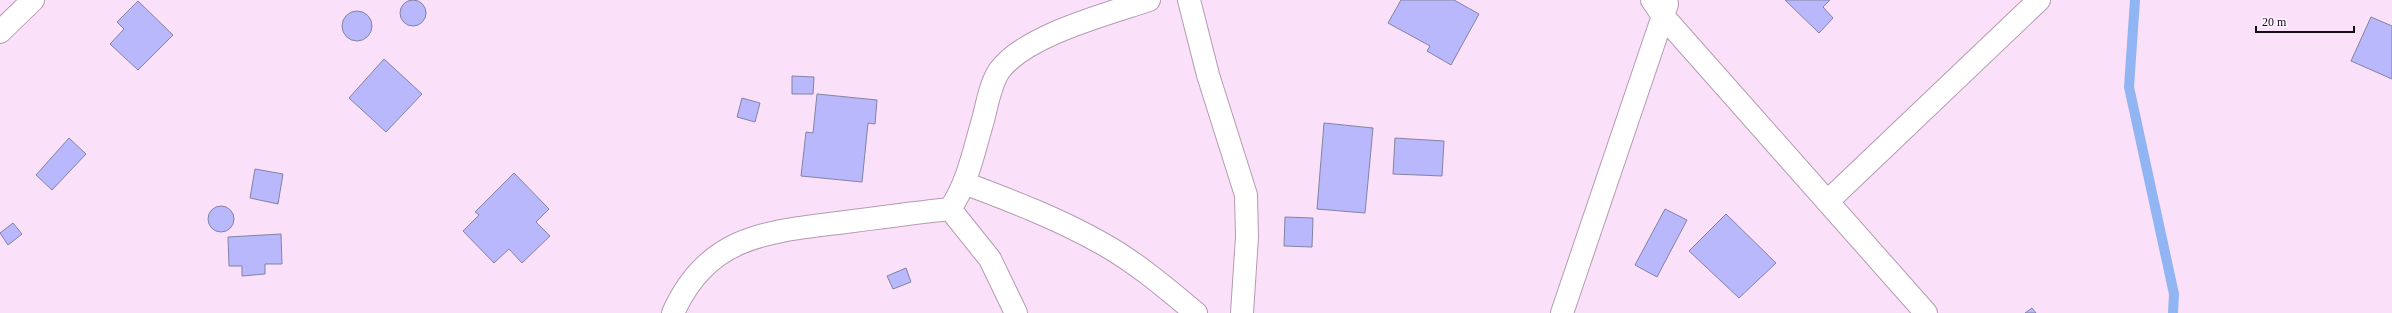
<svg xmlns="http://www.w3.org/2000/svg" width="2392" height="313" font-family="Georgia,serif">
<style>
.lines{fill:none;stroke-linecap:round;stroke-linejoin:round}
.stream{stroke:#91b5f2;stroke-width:10}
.building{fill:#bab8fd;stroke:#8383a1}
.minor-casing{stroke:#b49ab2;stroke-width:24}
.tertiary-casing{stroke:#b49ab2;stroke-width:24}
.minor{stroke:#fff;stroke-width:22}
.tertiary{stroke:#fff;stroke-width:22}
</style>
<rect width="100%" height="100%" fill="#fbe0fa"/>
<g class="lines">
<path class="stream" d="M2135 0 2129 87 2174 294 2173 313"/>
</g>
<path class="building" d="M1401 0H1454L1479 14 1451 65 1427 51 1430 46 1388 23Z
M1785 0H1830L1823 7 1833 18 1819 33Z
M400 13a13 13 0 1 1 26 0a13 13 0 1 1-26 0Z
M138 1 173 35 138 70 110 44 124 29 117 22Z
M342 26a15 15 0 1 1 30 0a15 15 0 1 1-30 0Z
M2371 17 2392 26V79L2351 61Z
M384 59 422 94 386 132 349 98Z
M792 76 814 77 813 94H792Z
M817 94 877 100 875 124 868 123 862 182 801 176 806 132 813 133Z
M742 98 760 103 755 122 737 117Z
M1324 123 1373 128 1365 213 1317 209Z
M69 138 86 154 52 190 36 175Z
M1395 138 1444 141 1442 176 1393 174Z
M255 169 283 174 278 204 250 198Z
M514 173 549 209 536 222 550 236 522 263 509 249 494 263 463 231 479 215 475 212Z
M208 219a13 13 0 1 1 26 0a13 13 0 1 1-26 0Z
M1665 209 1687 220 1657 277 1635 265Z
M1726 214 1776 263 1739 298 1689 251Z
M1285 217 1313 218 1312 247 1284 246Z
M13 223 22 234 8 245 0 233Z
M281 234 282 264H265V274L242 276V266H229L228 237Z
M906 268 911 282 893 289 887 276Z
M2032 308 2036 313H2025Z"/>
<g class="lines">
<g class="minor-casing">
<path id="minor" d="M1189 0 1208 75 1246 195 1247 237 1242 313
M0 32 33 0
M964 183C1012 201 1059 219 1103 244 1137 263 1167 289 1196 313
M1828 201 2039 0
M950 209 990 259 1016 313
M673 313C707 237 764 232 838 223 876 218 913 213 950 209 968 183 974 150 983 120 987 105 990 85 999 71 1025 35 1108 14 1149 0"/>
</g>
<g class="tertiary-casing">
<path id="tertiary" d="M1652 0 1663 16 1926 313
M1562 313 1667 4"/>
</g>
<use href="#minor" class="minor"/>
<use href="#tertiary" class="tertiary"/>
</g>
<path d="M2256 26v6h98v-6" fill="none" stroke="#130b13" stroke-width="2"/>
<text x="2262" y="26" font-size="12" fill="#130b13" stroke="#fef3fe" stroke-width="3" paint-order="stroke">20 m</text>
</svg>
